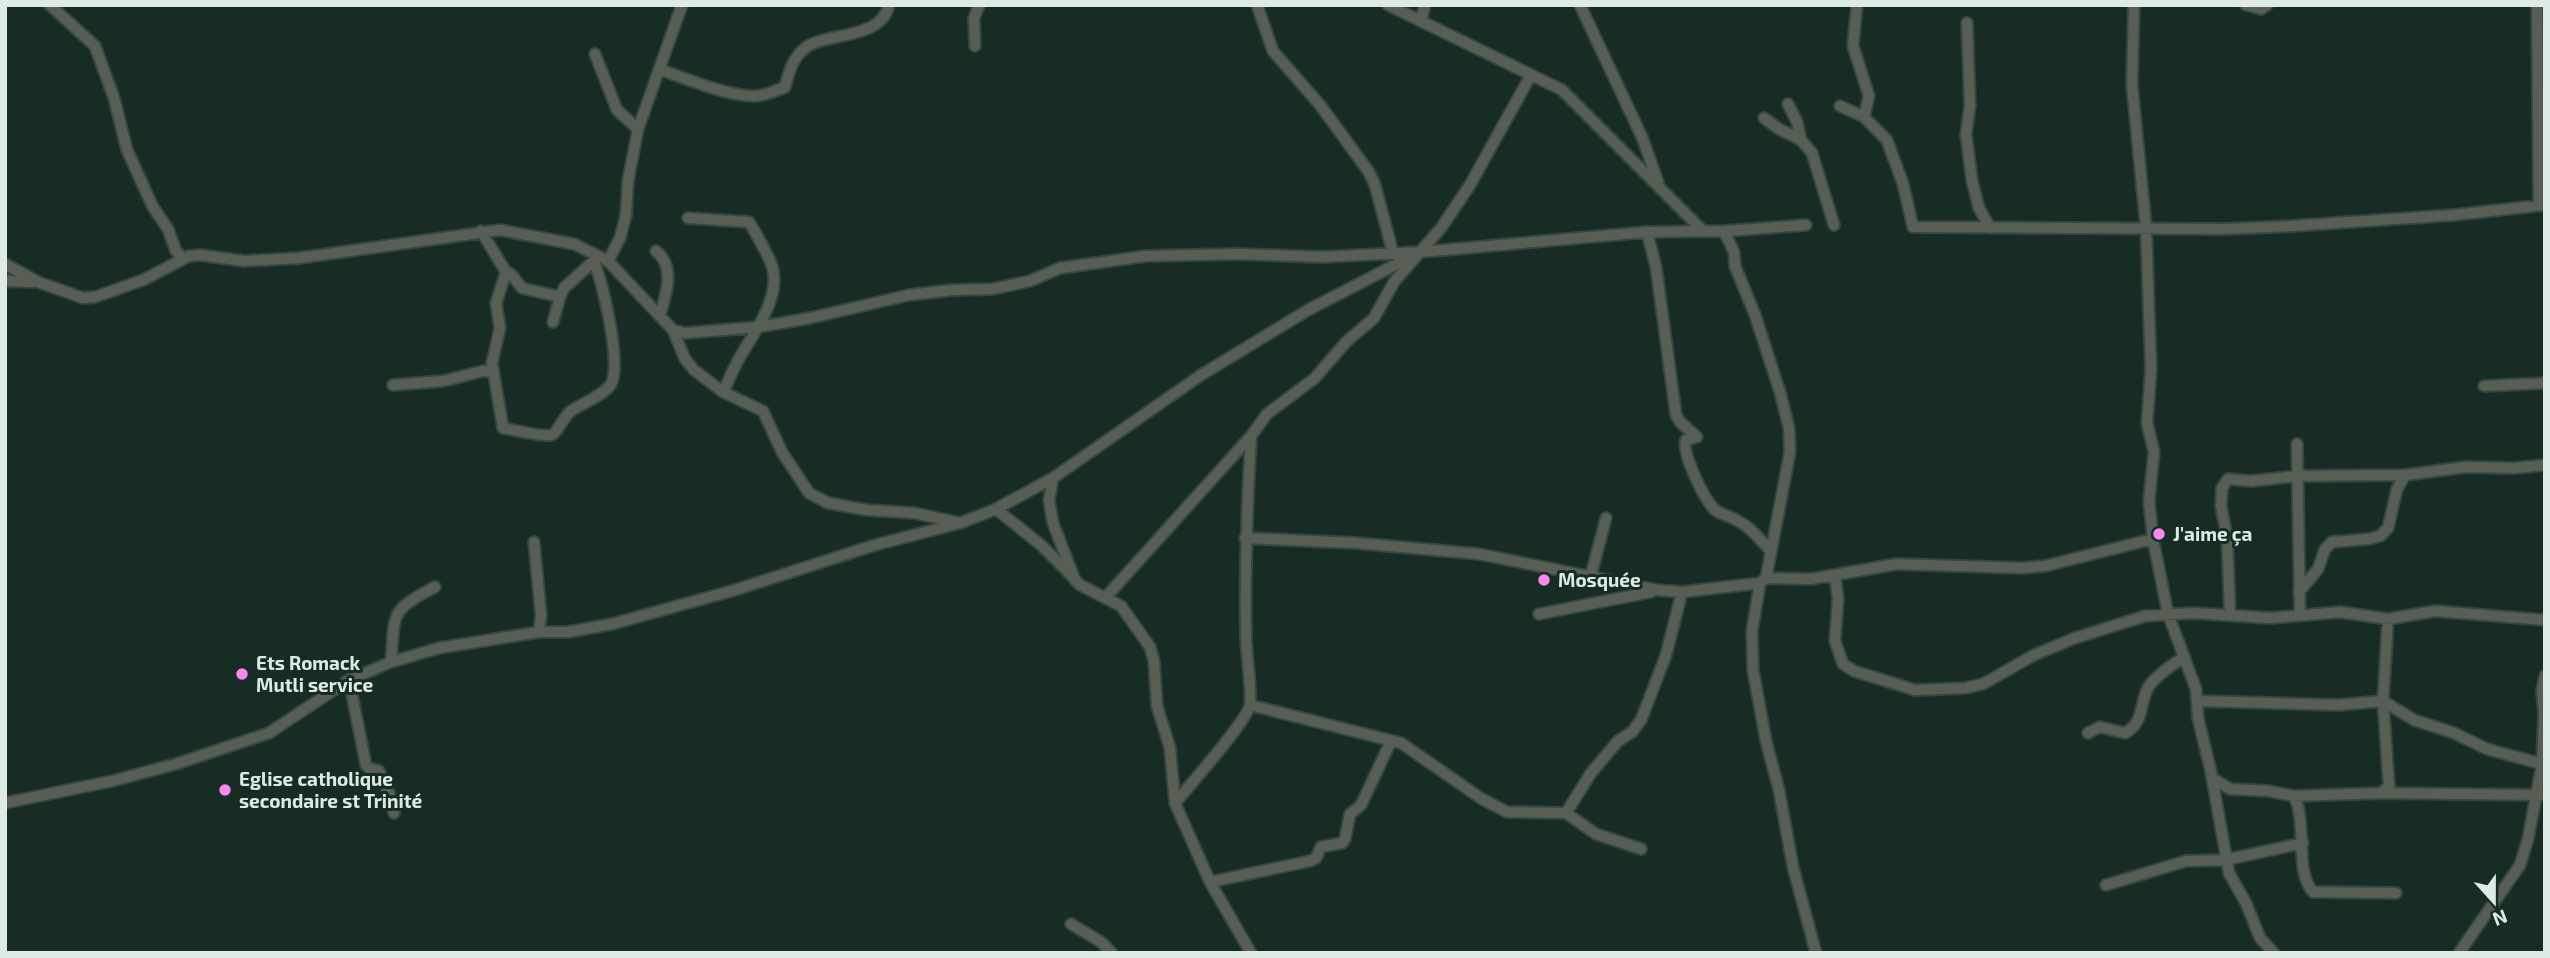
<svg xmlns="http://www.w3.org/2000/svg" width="2550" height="958" font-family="'Exo 2',sans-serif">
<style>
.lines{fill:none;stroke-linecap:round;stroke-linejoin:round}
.street-casing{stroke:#33483f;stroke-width:14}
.street{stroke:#595e55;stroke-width:10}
.poi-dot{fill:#f589ef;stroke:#172d24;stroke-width:2.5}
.labels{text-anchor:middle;stroke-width:6;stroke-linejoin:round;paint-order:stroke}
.poi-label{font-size:19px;font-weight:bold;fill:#deebe5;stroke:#172d24;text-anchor:start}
</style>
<rect width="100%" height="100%" fill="#172d24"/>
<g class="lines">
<g class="street-casing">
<path id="street" d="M50 5 95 46 114 98 127 150 153 207 168 229 176 251 182 258
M1257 5 1273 51 1320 105 1369 172 1375 185 1393 253
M1388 5 1562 90 1703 231
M1580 5 1642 137 1658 182
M1857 5 1853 46 1869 96 1864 117
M2134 5 2132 85 2146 227 2151 369 2147 423 2154 452 2149 501 2153 539 2168 614 2196 689 2198 718 2211 772 2229 873 2246 903 2260 938 2274 953
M2246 5 2261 9 2267 5
M2537 5 2539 205
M1421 21 1425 5
M1967 23 1970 106 1966 134 1972 181 1979 208 1990 228
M975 46 974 18 979 5
M595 54 617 110 638 129
M659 69C684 78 727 96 754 96 765 96 775 91 785 87 789 72 792 59 805 48 824 32 881 41 889 5
M1788 104 1797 122 1801 140 1812 153 1834 225
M1840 106 1864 117 1887 140 1903 184 1913 227 2224 229 2291 226 2454 215 2545 205
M1764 118 1779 129 1801 140
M688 218 749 222C756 233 768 255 772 266 782 296 754 333 740 357 733 369 729 380 723 392
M481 231 506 272 511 274 522 288 560 297 564 288 598 257
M1724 231 1734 252 1735 266 1755 315 1780 392 1789 428 1790 452 1766 578
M1647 232 1656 267 1676 415 1680 422 1697 437 1686 440C1681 453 1704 498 1714 509 1720 515 1731 516 1738 521 1751 527 1760 540 1770 550
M656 251C676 267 666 294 660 315
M608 261 620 238 626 215 628 181 638 129 682 5
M5 264 38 282 83 298 95 297 143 280 189 256 200 255 244 261 299 258 500 230 574 244 608 261 673 330 685 333 759 327 810 318 909 295 952 290 992 289 1030 281 1060 268 1146 256 1239 254 1322 257 1420 252 1647 232 1724 231 1806 225
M506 272 496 303 500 328 492 363 503 428C514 430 541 437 551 435 557 434 563 417 571 411 581 404 606 394 611 384 622 366 603 282 594 262
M5 281 34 282
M553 322 560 297
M673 330 685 359 694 370 723 392 763 411 782 452 809 493 828 503 867 510 914 513 956 522
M393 385 443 381 483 371 493 372
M2484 386 2545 383
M1251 437C1247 503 1245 569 1246 635 1246 653 1252 691 1250 705 1247 721 1189 786 1175 803L1210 882 1251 953
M2297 444 2300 614
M1053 478 1049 500 1053 523 1075 580 1080 585 1121 606 1150 647 1154 661 1157 706 1170 748 1175 803
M996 509 1041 545 1075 579
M1245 538 1356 543 1479 554 1657 590 1682 592 1760 583 1766 578 1811 579 1897 564 2021 568 2045 566 2153 539
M534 542 541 615 539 632
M1829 577 1835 576 1838 598 1835 641 1843 664 1854 671 1915 690 1965 688 1983 684 2034 655 2075 638 2145 616 2193 613 2271 618 2340 612 2388 619 2435 611 2545 620
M1590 579 1606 518
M1760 583 1752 631 1753 670 1766 741 1779 790 1793 867 1816 953
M2299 592 2318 569 2325 549 2332 542 2369 539 2380 536 2388 528 2397 489 2405 475
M1106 597 1251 436 1267 414 1315 378 1346 342 1374 318 1394 282 1441 228 1470 185 1531 75
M1539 614 1651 592
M2230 614 2227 537 2221 506 2222 488 2228 479 2251 481 2297 476 2405 475 2466 467 2515 468 2545 465
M391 662C395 613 389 611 435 587
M349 680 366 765 369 768 379 771 389 793 394 813
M2199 701 2339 705 2383 701 2388 619
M1250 705 1401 743 1482 799 1507 812 1566 813 1591 773 1618 741 1632 732 1641 720 1666 655 1682 592
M2088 733 2100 727 2125 733C2147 722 2138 696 2153 681 2162 672 2173 664 2184 657
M2212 778 2230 789 2269 791 2294 796C2308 825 2294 871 2313 892L2396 893
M2381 793 2389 786 2383 701 2414 720 2454 733 2487 749 2542 764 2544 768
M2294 796 2381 793 2545 795
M5 803 112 781 176 764 269 733 349 680 391 662 439 648 539 632H568L612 624 735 590 875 545 960 523 996 509 1053 478 1201 375 1308 310 1418 253
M1566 813 1596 834 1641 849
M1210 882 1310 861 1316 858 1321 847 1342 843 1345 839 1350 814 1361 805 1391 741
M2106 885 2186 861 2225 860 2303 843
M1071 924 1101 942 1112 953
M2459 953 2520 865 2528 839 2542 764 2544 715 2542 690 2545 676"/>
</g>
<use href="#street" class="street"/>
</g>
<g class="poi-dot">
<circle cx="2159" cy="534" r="7"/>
<circle cx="1544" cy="580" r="7"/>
<circle cx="242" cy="674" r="7"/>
<circle cx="225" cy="790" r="7"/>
</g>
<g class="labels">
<g class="poi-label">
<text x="2173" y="541">J'aime ça</text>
<text x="1558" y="587">Mosquée</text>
<text x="256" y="670">Ets Romack<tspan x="256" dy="22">Mutli service</tspan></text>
<text x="239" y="786">Eglise catholique<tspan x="239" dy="22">secondaire st Trinité</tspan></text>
</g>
</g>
<rect width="2550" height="958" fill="none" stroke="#deebe5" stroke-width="14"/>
<g transform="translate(2494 902) rotate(159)" stroke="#172d24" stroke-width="5" paint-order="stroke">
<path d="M0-5L12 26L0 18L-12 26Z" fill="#deebe5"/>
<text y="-10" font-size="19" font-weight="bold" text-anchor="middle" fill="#deebe5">N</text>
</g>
</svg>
